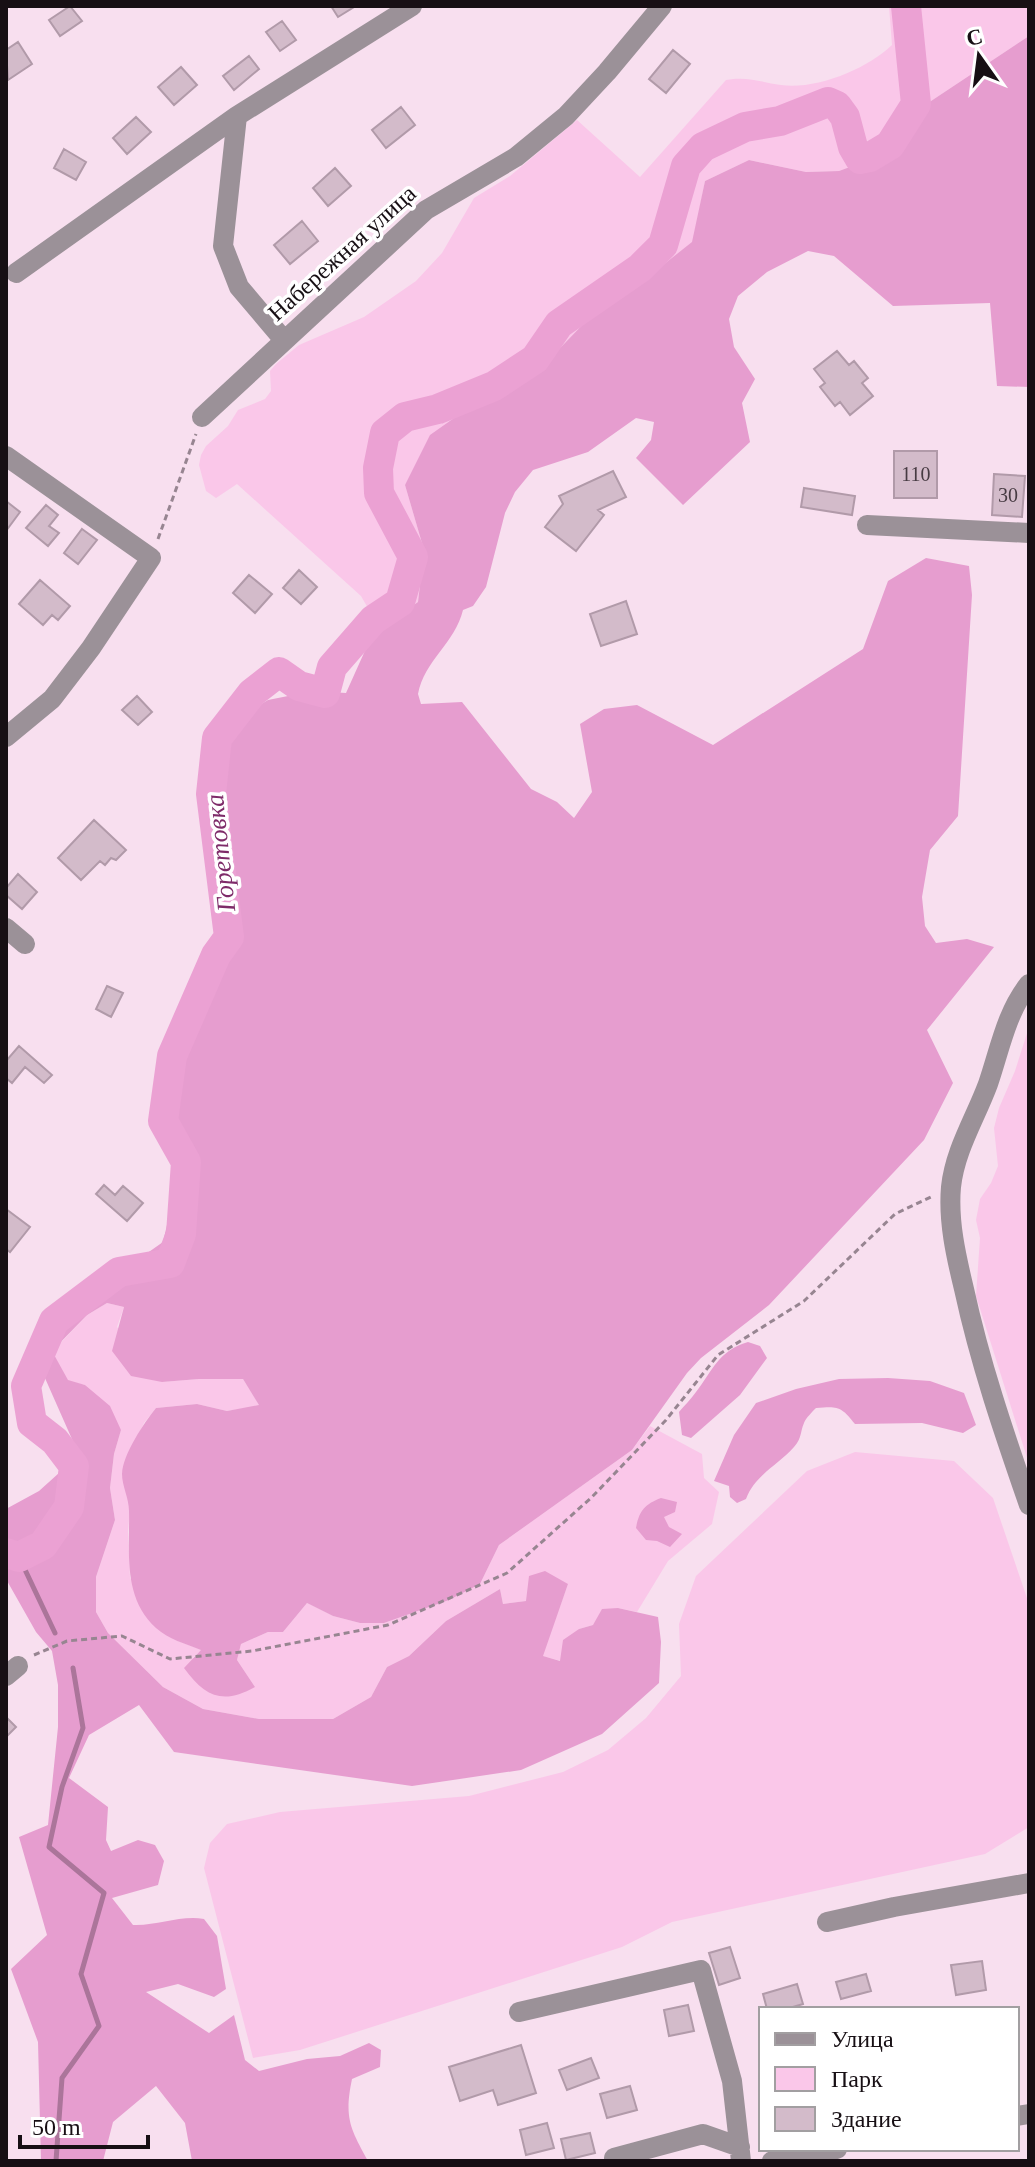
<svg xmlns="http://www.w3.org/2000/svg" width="1035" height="2167" font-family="'Times New Roman',serif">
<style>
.green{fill:#fac7e9}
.forest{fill:#e69dcf}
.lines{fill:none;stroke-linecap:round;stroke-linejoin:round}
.stream{stroke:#ab759a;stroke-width:5}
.river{stroke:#eba1d3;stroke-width:30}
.building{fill:#d3bbca;stroke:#b19aa9;stroke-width:2}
.path{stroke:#978591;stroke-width:3;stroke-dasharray:6 4;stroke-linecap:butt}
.minor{stroke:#9b9198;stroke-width:20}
.labels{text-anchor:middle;stroke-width:7;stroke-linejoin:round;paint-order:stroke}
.number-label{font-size:20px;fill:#463a42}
.street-label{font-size:24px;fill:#170f14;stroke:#fff}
.water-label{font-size:26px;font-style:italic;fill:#7e2b69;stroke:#fff}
</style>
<rect width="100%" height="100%" fill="#f8dfef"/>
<path class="green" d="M889 6H1029V36L928 103 898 149 839 171 806 172 749 160 705 181 693 242 634 288 590 317 535 374 474 404 405 485 424 550 418 602 380 629 361 596 237 484 216 498 206 491 199 465 201 455 206 446 228 426 238 410 265 399 271 391 270 371 276 364 299 345 364 317 416 281 442 253 474 198 510 176 577 120 640 177 726 80C747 76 761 82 781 85 816 90 867 69 892 45Z
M1029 1027V1464L976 1296 980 1238 976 1220 980 1199 991 1183 998 1166 994 1128 999 1108 1015 1071Z
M107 1303 124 1307 117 1327 162 1382 199 1379H243L260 1406 227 1411 197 1404 156 1408 144 1423 122 1473 130 1508 128 1532 130 1578 178 1641 202 1650 192 1658 255 1687 237 1660 241 1644 268 1632H283L307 1603 333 1616 360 1623H384L449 1600 480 1584 499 1545 632 1450 650 1426 702 1454 704 1478 719 1492 712 1524 668 1561 637 1612 618 1608 593 1625 579 1629 561 1661 542 1656 568 1584 526 1601 503 1604 500 1589 446 1621 409 1656 387 1667 371 1697 333 1719H259L203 1709 163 1687 108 1633 96 1612V1577L115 1520 110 1488 114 1454 121 1430 85 1385 68 1381 52 1352 87 1315Z
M855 1452 954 1461 993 1498 1029 1604V1827L985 1854 672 1922 622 1947 300 2050 253 2058 204 1868 210 1843 227 1824 280 1812 469 1796 563 1772 608 1750 646 1718 681 1676 679 1624 696 1576 807 1471Z"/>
<path class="forest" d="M1029 36V387L997 386 990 303 893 306 834 256 808 251 767 272 738 296 729 319 734 347 755 379 742 403 750 442 683 505 636 458 651 440 654 422 636 418 588 452 533 470 515 492 505 513 486 587 473 606 463 610C455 643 424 661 418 694L421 704 462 702 531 789 557 802 574 818 592 792 580 724 604 709 637 705 713 745 863 649 888 581 926 558 969 566 972 595 958 816 930 850 922 897 925 926 936 943 967 939 994 947 927 1030 953 1083 924 1140 769 1305 701 1358 687 1373 632 1450 499 1545 480 1584 449 1600 384 1623H360L333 1616 307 1603 283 1632H268L241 1644 237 1660 255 1687C223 1705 205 1697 184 1668L201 1650C186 1644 168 1639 156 1628 122 1597 130 1551 129 1511 129 1498 122 1486 122 1474 123 1454 144 1423 156 1408L197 1404 227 1411 259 1405 243 1379H199L162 1382 131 1376 112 1351 124 1307 107 1303 87 1315 52 1351 68 1380 85 1385 110 1406 121 1430 114 1454 110 1488 115 1520 96 1577V1612L108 1633 163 1687 203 1709 259 1719H333L371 1697 387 1667 409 1656 446 1621 500 1589 503 1604 526 1601 529 1576 545 1571 568 1584 543 1656 560 1661 563 1640 579 1629 593 1625 602 1609 618 1608 658 1617 661 1642 659 1683 602 1734 521 1770 412 1786 174 1752 139 1705 89 1735 69 1778 108 1807 106 1840 111 1851 138 1840 155 1845 164 1861 158 1885 112 1898 133 1925C158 1926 180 1915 204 1919L217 1936 226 1989 214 1997 178 1984 146 1992 209 2033 234 2015 245 2060 259 2071 307 2059 340 2056 369 2043 381 2050 380 2067 352 2079C344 2118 350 2128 368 2161H192L185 2123 156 2086 113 2122 103 2161H41L38 2042 11 1969 47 1935 19 1837 48 1825 58 1727V1685L52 1651 36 1632 6 1579V1509L39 1491 79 1455 37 1360 59 1326 109 1280 163 1242 174 1195 173 1087 182 1023 193 978 229 956 228 809 221 757 235 720 268 700 313 691 346 693 368 644 380 629 418 602 424 550 405 485 430 435 474 404 535 374 590 317 634 288 692 242 705 181 749 160 806 172 839 171 898 149 928 103Z
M748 1342 760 1346 767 1358 740 1395 691 1438 682 1435 679 1412C684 1406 691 1399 696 1392 713 1370 718 1351 748 1342Z
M888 1378 930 1381 964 1393 976 1425 963 1433 922 1423 855 1424C841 1406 838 1406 816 1408 812 1412 806 1418 804 1423 800 1432 802 1438 794 1447 778 1465 755 1475 746 1499L737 1503 730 1497 729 1486 714 1481 734 1435 756 1403 796 1389 839 1379Z
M661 1498 677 1502 675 1512 664 1517 669 1527 682 1534 670 1547 657 1541 646 1540 636 1528C639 1511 645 1504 661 1498Z"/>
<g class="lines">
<path class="stream" d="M19 1557 55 1633
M56 2161 62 2078 99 2026 81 1974 104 1893 49 1847 62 1787 83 1728 73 1668"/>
<path class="river" d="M6 1553 19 1557 43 1545 69 1507 74 1466 55 1441 32 1423 26 1386 54 1321 119 1272 170 1263 181 1234 186 1162 163 1121 172 1056 216 955 229 937 211 794 217 738 252 693 279 672 299 686 325 693 332 667 373 620 400 602 413 557 379 493 378 468 385 433 405 417 438 409 494 386 535 359 559 324 640 268 663 245 686 166 703 147 745 127 780 121 828 102 837 106 845 117 853 147 860 159 870 157 890 145 916 104 906 6"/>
</g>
<path class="building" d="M70 6 82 21 60 36 49 20Z
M331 6H353L354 7 338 17Z
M282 21 296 40 280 51 266 32Z
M18 42 32 64 8 80 6 50Z
M673 50 690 64 666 93 649 79Z
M249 56 259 69 234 90 223 76Z
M181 67 197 85 174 105 158 87Z
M401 107 415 125 386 148 372 130Z
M136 117 151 132 127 154 113 138Z
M64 149 86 162 76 180 54 168Z
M335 168 351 186 328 206 313 188Z
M302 221 318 241 290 264 274 245Z
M837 351 849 365 854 361 868 378 862 383 873 396 850 415 840 402 835 406 820 387 825 383 814 369Z
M894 451H937V498H894Z
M613 471 626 497 598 510 604 515 576 551 545 527 563 504 559 496Z
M994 474 1025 476 1022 517 992 515Z
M804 488 855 496 852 515 801 507Z
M6 501 20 512 6 531Z
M46 505 58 515 49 526 59 533 48 546 26 528Z
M82 529 97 540 78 564 64 553Z
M299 570 317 587 301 604 283 588Z
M249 575 272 594 255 613 233 593Z
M40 580 70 606 58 620 52 615 43 625 19 604Z
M626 601 637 634 601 646 590 614Z
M137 696 152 712 138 725 122 710Z
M94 820 126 850 116 860 111 858 105 865 100 861 81 880 58 858Z
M18 874 37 892 22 909 6 895V888Z
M107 986 123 993 111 1017 96 1009Z
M19 1046 52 1075 44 1083 25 1067 12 1083 6 1078V1061Z
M104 1185 115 1195 123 1186 143 1203 127 1221 96 1194Z
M6 1209 30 1227 10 1252 6 1249Z
M6 1717 16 1727 6 1737Z
M730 1947 740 1978 719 1985 709 1953Z
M982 1961 986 1990 956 1995 951 1965Z
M866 1974 871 1991 841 1999 836 1982Z
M797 1984 803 2004 786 2009H767L763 1994Z
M688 2005 694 2031 669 2036 664 2010Z
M521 2045 536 2093 498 2105 493 2090 460 2101 449 2067Z
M591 2058 599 2078 567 2090 559 2070Z
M630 2086 637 2110 607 2118 600 2094Z
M547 2123 554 2148 526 2155 520 2130Z
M590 2133 595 2153 566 2160 561 2139Z"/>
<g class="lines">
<path class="path" d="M158 539 196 434
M34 1655 67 1641 122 1636 170 1659 252 1651 388 1625 507 1573 592 1497 666 1420 718 1355 804 1301 895 1214 933 1196"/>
<path class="minor" d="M237 116 223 246 239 287 283 339
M16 273 237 116 412 6
M202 417 426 210 516 157 566 116 607 72 662 6
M6 456 151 558 91 648 52 699 6 737
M867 525 1029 533
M6 928 25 944
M1029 984C1006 1013 1000 1049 988 1084 975 1119 955 1150 951 1187 948 1221 956 1256 964 1289 980 1363 1004 1433 1029 1505
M6 1676 18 1666
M827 1922 894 1907 1029 1883
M519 2012 701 1970 732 2081 741 2161
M1017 2116 1029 2114
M614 2158 703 2134 740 2147
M772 2161 837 2149"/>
</g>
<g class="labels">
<g class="number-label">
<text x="916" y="481">110</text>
<text x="1008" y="502">30</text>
</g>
<g class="street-label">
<text transform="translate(342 253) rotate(-42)" y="8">Набережная улица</text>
</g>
<g class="water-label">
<text transform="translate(220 853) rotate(-96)" y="9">Горетовка</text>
</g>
</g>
<rect width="1035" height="2167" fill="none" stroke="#170f14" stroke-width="16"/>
<rect x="759" y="2007" width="260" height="144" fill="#ffffff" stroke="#a29fa1" stroke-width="2"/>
<rect x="775" y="2033" width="40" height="12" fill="#9b9198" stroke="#a29fa1" stroke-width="2"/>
<text x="831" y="2047" font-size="24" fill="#170f14">Улица</text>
<rect x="775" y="2067" width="40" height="24" fill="#fac7e9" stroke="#a29fa1" stroke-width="2"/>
<text x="831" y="2087" font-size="24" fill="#170f14">Парк</text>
<rect x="775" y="2107" width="40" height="24" fill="#d3bbca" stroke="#a29fa1" stroke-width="2"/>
<text x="831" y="2127" font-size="24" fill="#170f14">Здание</text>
<g transform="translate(979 56) rotate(346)" stroke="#ffffff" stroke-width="6" paint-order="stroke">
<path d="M0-6L14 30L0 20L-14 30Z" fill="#170f14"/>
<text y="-12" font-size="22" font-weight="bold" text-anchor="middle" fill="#170f14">С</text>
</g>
<path d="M20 2135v12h128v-12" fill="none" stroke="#170f14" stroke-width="4"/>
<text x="32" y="2135" font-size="24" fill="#170f14" stroke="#ffffff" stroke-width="6" paint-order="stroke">50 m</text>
</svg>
